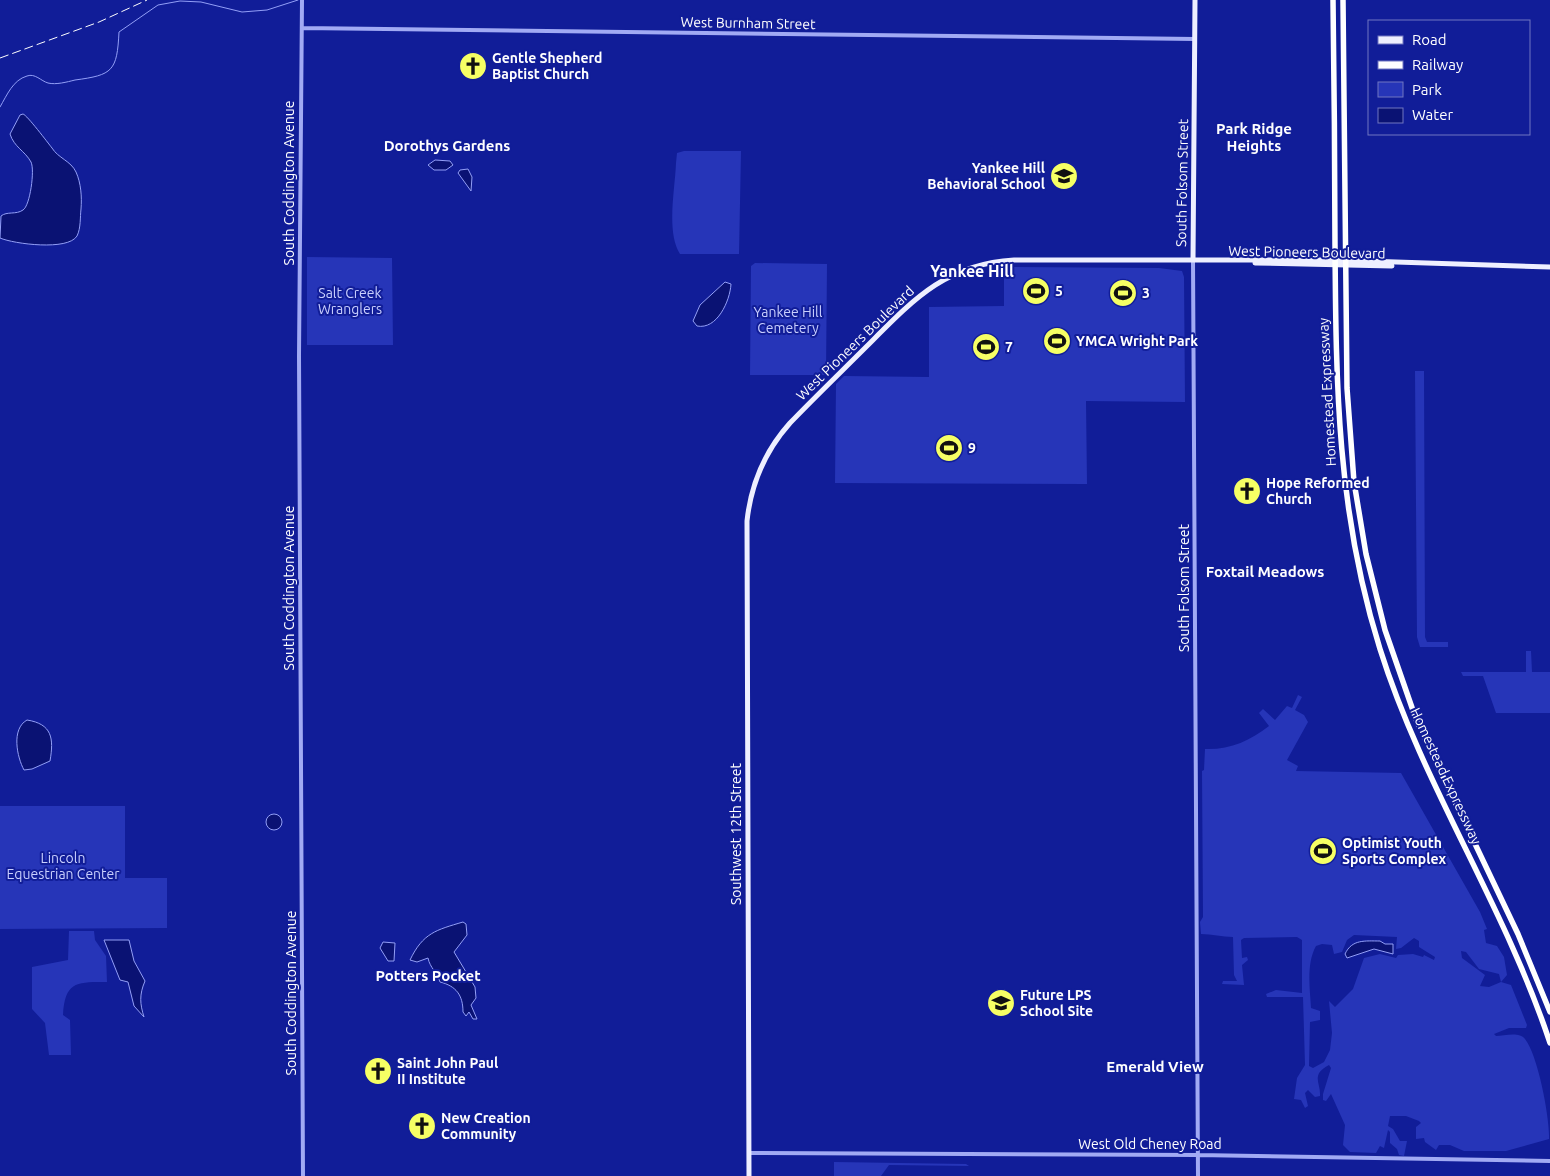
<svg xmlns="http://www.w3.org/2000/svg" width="1550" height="1176" font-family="Ubuntu,sans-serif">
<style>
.green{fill:#2635b8;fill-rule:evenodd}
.water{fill:#0a1273;stroke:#939ff7}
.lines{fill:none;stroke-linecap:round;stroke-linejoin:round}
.stream{stroke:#939ff7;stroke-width:1}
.minor{stroke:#a1aaf4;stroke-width:4}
.major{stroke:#eeefff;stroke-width:5}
.highway{stroke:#fff;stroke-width:5.5}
.rail{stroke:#fff;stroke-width:1;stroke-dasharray:9 4;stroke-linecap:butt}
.labels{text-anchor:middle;stroke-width:4;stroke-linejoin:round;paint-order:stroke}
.street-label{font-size:14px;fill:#fff;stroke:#111d98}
.poi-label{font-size:14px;font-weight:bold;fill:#fff;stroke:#111d98;text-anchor:start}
.park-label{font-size:14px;fill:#c9cffe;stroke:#111d98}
.neighbourhood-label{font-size:15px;font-weight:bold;fill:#fff;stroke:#111d98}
.quarter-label{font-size:16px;font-weight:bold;fill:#fff;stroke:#111d98}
</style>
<rect width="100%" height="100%" fill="#111d98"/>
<path class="green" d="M684 151H741L739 254H680C666 232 675 190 676 163L677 153Z
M307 257 392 258 393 345H307Z
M755 263 827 264 826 375H750L751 266Z
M1004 267 1159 268 1182 271 1184 277 1185 402 1086 401 1087 484 835 483 836 384 844 376 929 377V307L1004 306Z
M1415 371H1424L1425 637 1427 642H1448V647H1420L1417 637Z
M1526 651H1531L1532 672H1550V713H1496L1483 676H1463L1461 672H1526Z
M1298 695 1302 697 1295 710 1304 715 1308 722 1287 760 1298 766 1296 771 1401 773 1480 912 1487 929 1484 930 1486 943 1497 946 1504 957 1507 975 1501 982 1511 985 1527 1025 1526 1028H1509L1494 1034 1496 1036C1504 1036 1519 1031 1525 1039 1538 1055 1550 1119 1549 1139L1506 1151H1464L1450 1145H1439L1436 1150 1425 1142 1424 1138 1416 1139V1127L1421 1123 1419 1121 1406 1116H1390L1388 1126 1393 1129 1400 1141H1407L1404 1156 1399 1155 1397 1149 1390 1143V1132L1388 1130 1384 1148 1380 1146 1376 1153 1350 1152 1343 1145 1345 1125 1331 1094 1326 1101 1323 1100V1094L1331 1068 1329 1065C1310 1075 1321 1083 1320 1096L1315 1097 1308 1090 1305 1093 1308 1106 1305 1108 1301 1100 1294 1099 1297 1078 1305 1065 1303 997H1267L1266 994 1276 990 1302 993V940L1297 937 1244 938 1241 940 1242 958 1247 957 1248 960 1242 965 1244 985 1222 984 1223 981H1237L1234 975 1233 937C1222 937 1212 934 1201 934L1200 922 1203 917 1202 771 1204 770 1205 749C1229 750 1250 741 1269 726L1259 713 1263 709 1275 720 1287 706 1292 708ZM1354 935 1397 937 1396 949 1401 948 1414 938 1419 941V947L1435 957 1434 960 1424 955 1423 957 1413 954 1398 955 1396 958 1380 954 1364 958 1353 989 1335 1007 1329 1001 1332 1033 1330 1050 1324 1062 1313 1068 1309 1066 1310 1022 1320 1020V1011L1311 1008C1310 989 1306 964 1316 946L1322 944 1332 945 1334 954 1342 952 1347 940ZM1461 951 1466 952 1479 969 1499 974 1501 982 1489 987 1480 986 1485 975 1462 958Z
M0 806H125V878H167V928L0 929Z
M69 931H94L95 940 106 956 107 982C77 982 65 981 63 1015L70 1020 71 1055H49L45 1023 32 1009V967L68 960Z
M834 1162 966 1164 969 1166 889 1165 881 1176H834Z"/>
<path class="water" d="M23 114C27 115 48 143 52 148 58 158 71 161 76 172 81 183 82 197 81 209 80 217 81 228 77 236 68 251 14 244 0 238L1 216C7 211 16 215 23 210 30 206 35 170 31 162 25 151 14 147 10 134L20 115Z
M435 160 450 161 453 165 446 170H434L428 165Z
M468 169 472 177 471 191 458 173 460 170Z
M725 282 731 284C730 301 717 330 697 326L693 321 700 305Z
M27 720C52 724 54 738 50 761L32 769 24 770C17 757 11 729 27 720Z
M266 822a8 8 0 1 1 16 0a8 8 0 1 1-16 0Z
M463 922 466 924 467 935 454 952 475 987 476 998 471 1005 477 1019H473L469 1012 466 1016 463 1012C463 995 456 986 440 982 437 972 430 968 428 958L417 962 410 960C423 933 436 930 463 922Z
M104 940H129L134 961 145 981C139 995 140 1004 144 1017L134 1006 128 982 120 980Z
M1380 941 1385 944H1393V954L1374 949 1347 958 1345 954C1352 939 1365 941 1380 941Z
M383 942 395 943 394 961H388L380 948Z"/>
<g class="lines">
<path class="stream" d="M0 107C7 95 13 80 27 76 35 73 41 81 48 83 56 85 67 82 75 80 113 75 117 71 119 32L158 5 180 1 201 2 242 12 267 10 298 0"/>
<path class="minor" d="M302 0 299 356 303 1176
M302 28 1195 39
M1193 260 1198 1176
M749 1153 1198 1155 1550 1161"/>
<path class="major" d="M1193 260 1195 0
M1255 263 1392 266
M749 1176 747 521C751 484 765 451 790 423 815 397 841 372 866 347 912 301 945 264 1014 260H1335L1550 267"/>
<path class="highway" d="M1333 0C1334 82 1335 163 1335 245 1336 386 1337 512 1380 649 1423 786 1505 906 1550 1043
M1343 0 1347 388 1354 482 1366 554 1385 630 1417 722 1518 934 1550 1012"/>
<path class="rail" d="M0 58 99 22 147 0"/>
</g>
<defs>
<g id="church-disc" transform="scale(1.4375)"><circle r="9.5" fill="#f6ff64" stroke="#111d98"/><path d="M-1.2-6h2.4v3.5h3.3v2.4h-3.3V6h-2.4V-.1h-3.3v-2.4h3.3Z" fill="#111"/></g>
<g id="school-disc" transform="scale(1.4375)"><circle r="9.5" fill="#f6ff64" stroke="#111d98"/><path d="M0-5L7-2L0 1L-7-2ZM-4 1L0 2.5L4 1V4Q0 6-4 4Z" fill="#111"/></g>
<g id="stadium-disc" transform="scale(1.4375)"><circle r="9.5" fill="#f6ff64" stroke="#111d98"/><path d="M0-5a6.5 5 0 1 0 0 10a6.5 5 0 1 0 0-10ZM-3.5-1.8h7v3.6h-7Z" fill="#111"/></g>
</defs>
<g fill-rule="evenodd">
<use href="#church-disc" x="473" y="66"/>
<use href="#school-disc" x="1064" y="176"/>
<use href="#stadium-disc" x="1036" y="291"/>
<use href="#stadium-disc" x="1123" y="293"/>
<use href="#stadium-disc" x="1057" y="341"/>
<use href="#stadium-disc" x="986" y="347"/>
<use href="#stadium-disc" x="949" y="448"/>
<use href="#church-disc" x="1247" y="491"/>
<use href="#stadium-disc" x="1323" y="851"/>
<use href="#school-disc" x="1001" y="1003"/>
<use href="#church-disc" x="378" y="1071"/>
<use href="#church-disc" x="422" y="1126"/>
</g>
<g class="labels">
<g class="street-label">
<text transform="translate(748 23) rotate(1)" y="5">West Burnham Street</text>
<text transform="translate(289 183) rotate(-90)" y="5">South Coddington Avenue</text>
<text transform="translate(1182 183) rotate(-89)" y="5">South Folsom Street</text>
<text transform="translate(1307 252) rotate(1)" y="5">West Pioneers Boulevard</text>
<text transform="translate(855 343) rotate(-44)" y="5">West Pioneers Boulevard</text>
<text transform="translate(1327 392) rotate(-93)" y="5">Homestead Expressway</text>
<text transform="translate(289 588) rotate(-90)" y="5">South Coddington Avenue</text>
<text transform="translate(1184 588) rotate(-90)" y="5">South Folsom Street</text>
<text transform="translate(1446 776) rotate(65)" y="5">Homestead Expressway</text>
<text transform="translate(736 834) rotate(-90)" y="5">Southwest 12th Street</text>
<text transform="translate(291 993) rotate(-90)" y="5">South Coddington Avenue</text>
<text x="1150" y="1149">West Old Cheney Road</text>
</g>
<g class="poi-label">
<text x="492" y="63">Gentle Shepherd<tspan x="492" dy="16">Baptist Church</tspan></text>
<text x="1045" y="173" text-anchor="end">Yankee Hill<tspan x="1045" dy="16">Behavioral School</tspan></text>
<text x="1055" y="296">5</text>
<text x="1142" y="298">3</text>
<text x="1076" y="346">YMCA Wright Park</text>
<text x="1005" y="352">7</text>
<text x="968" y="453">9</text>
<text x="1266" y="488">Hope Reformed<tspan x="1266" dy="16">Church</tspan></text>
<text x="1342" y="848">Optimist Youth<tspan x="1342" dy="16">Sports Complex</tspan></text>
<text x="1020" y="1000">Future LPS<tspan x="1020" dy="16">School Site</tspan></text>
<text x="397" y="1068">Saint John Paul<tspan x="397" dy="16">II Institute</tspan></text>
<text x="441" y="1123">New Creation<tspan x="441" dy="16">Community</tspan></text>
</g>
<g class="park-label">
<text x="350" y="298">Salt Creek<tspan x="350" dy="16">Wranglers</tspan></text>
<text x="788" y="317">Yankee Hill<tspan x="788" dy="16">Cemetery</tspan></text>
<text x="63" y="863">Lincoln<tspan x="63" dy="16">Equestrian Center</tspan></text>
</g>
<g class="neighbourhood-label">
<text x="1254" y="134">Park Ridge<tspan x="1254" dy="17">Heights</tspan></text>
<text x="447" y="151">Dorothys Gardens</text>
<text x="1265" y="577">Foxtail Meadows</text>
<text x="428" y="981">Potters Pocket</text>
<text x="1155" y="1072">Emerald View</text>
</g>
<g class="quarter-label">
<text x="972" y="277">Yankee Hill</text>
</g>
</g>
<rect x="1368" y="20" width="162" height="115" fill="#111d98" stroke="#7077c1"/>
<rect x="1378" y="36" width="25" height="8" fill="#eeefff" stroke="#7077c1"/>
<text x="1412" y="45" font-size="15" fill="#ffffff">Road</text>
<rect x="1378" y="61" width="25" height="8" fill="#ffffff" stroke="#7077c1"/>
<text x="1412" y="70" font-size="15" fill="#ffffff">Railway</text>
<rect x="1378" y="82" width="25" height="15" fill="#2635b8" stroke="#7077c1"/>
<text x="1412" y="95" font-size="15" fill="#ffffff">Park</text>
<rect x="1378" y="108" width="25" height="15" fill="#0a1273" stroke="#7077c1"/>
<text x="1412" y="120" font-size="15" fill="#ffffff">Water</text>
</svg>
